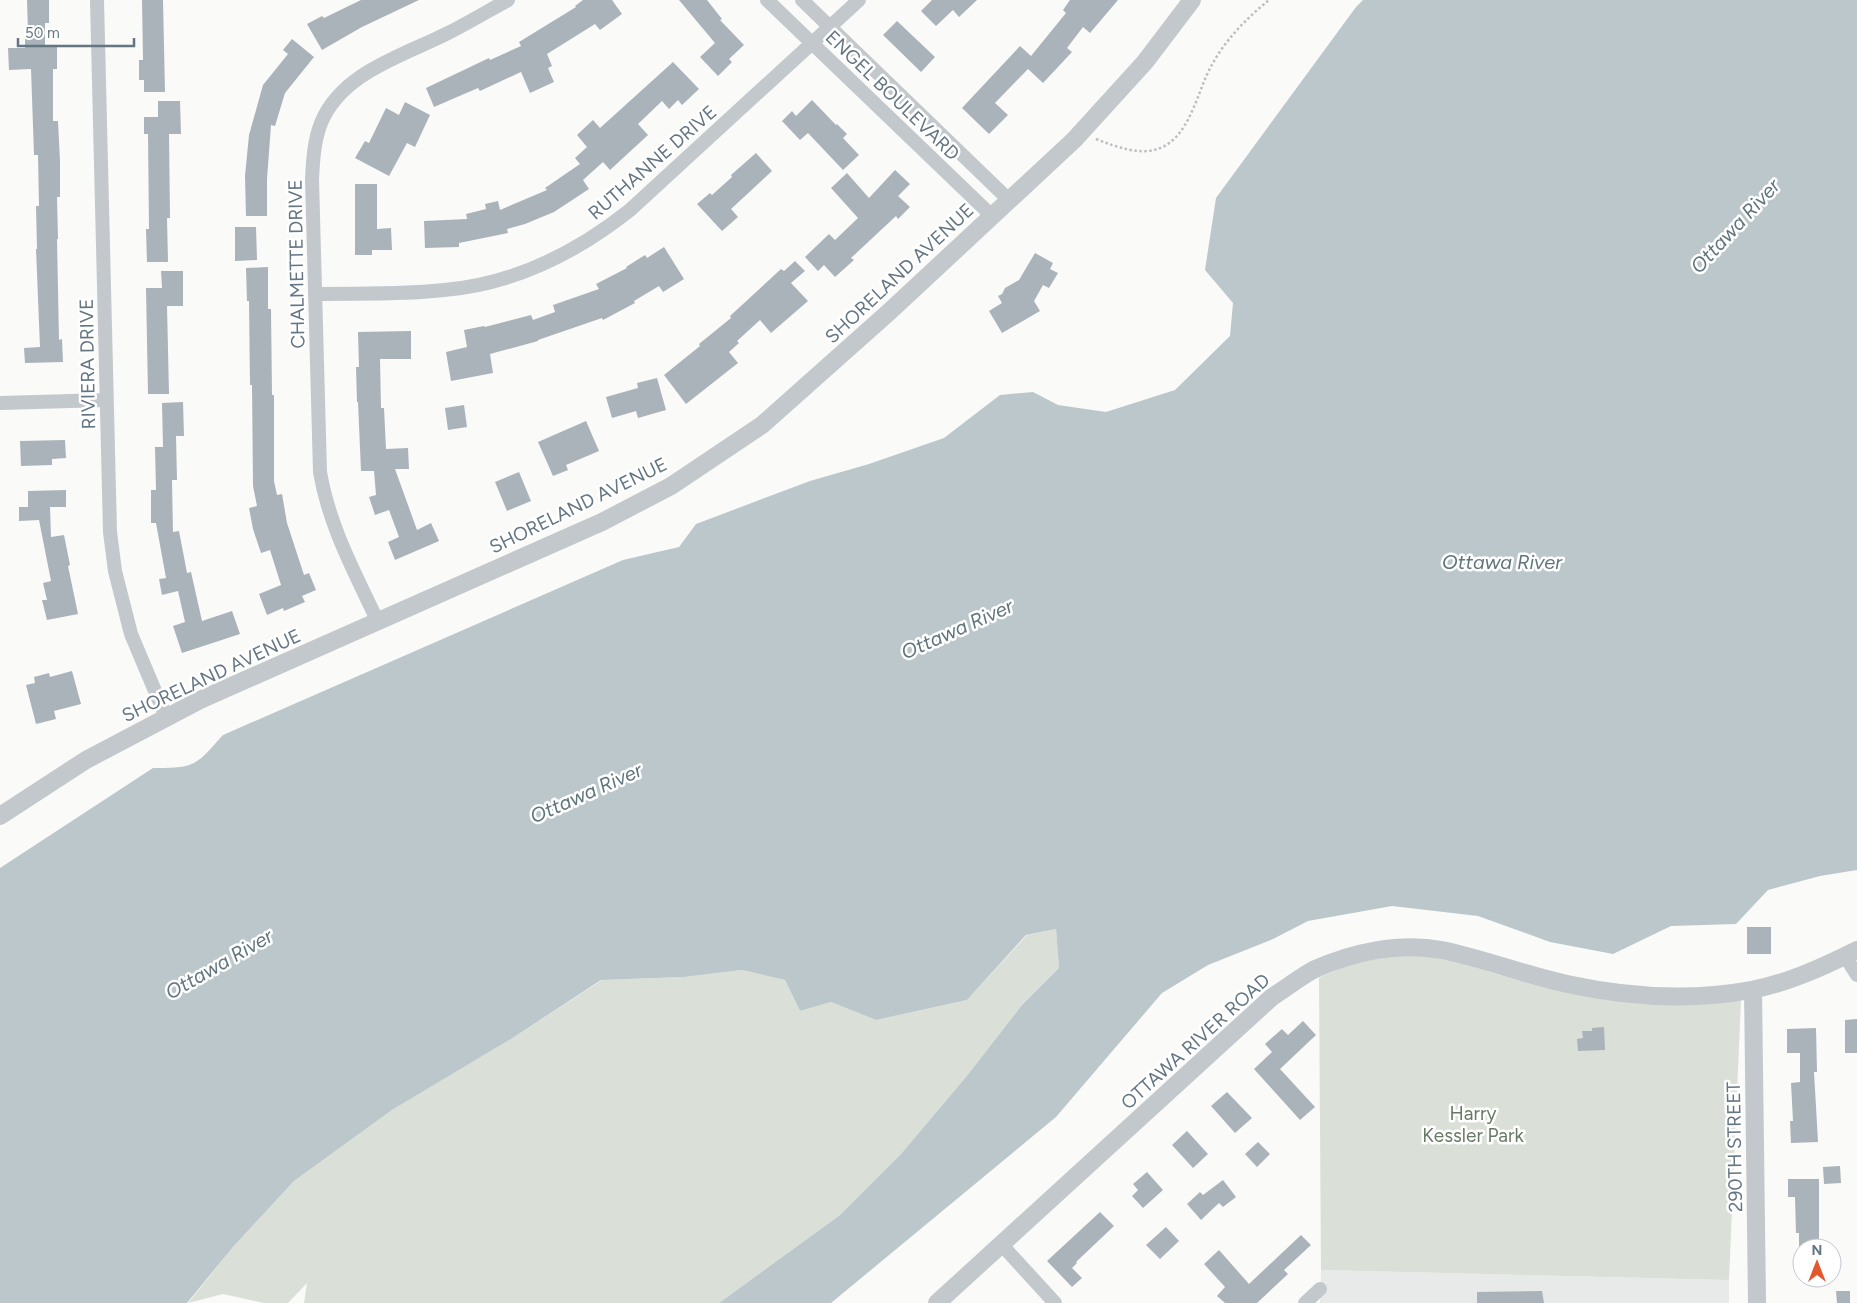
<svg xmlns="http://www.w3.org/2000/svg" width="1857" height="1303" font-family="Figtree,sans-serif">
<style>
.built{fill:#e8e9e9}
.green{fill:#dadfd7}
.water{fill:#bbc7cb}
.building{fill:#aab3b9}
.lines{fill:none;stroke-linecap:round;stroke-linejoin:round}
.path{stroke:#bbbfc2;stroke-width:2.5;stroke-dasharray:2.5 2.5;stroke-linecap:butt}
.minor{stroke:#c3c8cc;stroke-width:14}
.tertiary{stroke:#c3c8cc;stroke-width:18}
.labels{text-anchor:middle;stroke-width:5;stroke-linejoin:round;paint-order:stroke}
.street-label{font-size:19px;fill:#657683;stroke:#fff}
.park-label{font-size:19px;fill:#687a64;stroke:#fff}
.water-label{font-size:20px;font-style:italic;fill:#60757c;stroke:#fff}
</style>
<rect width="100%" height="100%" fill="#fafaf8"/>
<path class="built" d="M1321 1270 1729 1280V1303H1320Z"/>
<path class="green" d="M1056 929 1059 968 1022 1005 966 1077 901 1154 840 1215 719 1303H304L307 1283 288 1303H264L223 1294 188 1303 233 1247 294 1181 392 1110 511 1039 602 980 684 977 742 970 785 980 800 1011 831 1002 876 1020 967 1000 1027 935Z
M1413 956 1433 957 1454 961 1516 980 1566 993 1704 1004 1741 1000 1729 1280 1321 1270 1319 978C1348 962 1379 957 1413 956Z"/>
<path class="water" d="M1363 0H1857V870L1820 876 1768 890 1736 924 1671 926 1613 954 1550 942 1478 916 1392 906 1308 921 1273 939 1208 965 1162 993 1056 1117 831 1303H719L840 1215 901 1154 966 1077 1022 1005 1059 968 1056 929 1026 935 967 1000 876 1020 831 1002 800 1011 785 980 742 970 684 977 601 980 511 1039 392 1110 294 1181 233 1247 187 1303H0V868L153 768C196 768 195 766 223 735L623 560 679 547 696 524 810 481 869 464 944 438 1000 395 1033 392 1058 405 1106 412 1175 390 1230 336 1233 303 1205 270 1216 198 1356 7Z"/>
<path class="building" d="M27 0H49V23H45V47H57V69H53V121H58L60 161V197H57L58 239H57L59 340 62 339 63 362 25 363 24 348 40 347 36 249H37L36 206H39L38 155H34L31 69 9 70 8 48H25V31H28Z
M142 0H163L165 92H144V80H139V60H143Z
M361 0H419L362 27 322 50 307 24 322 16 324 18Z
M583 0H612L622 14 600 30 595 24 547 54 552 66 548 68 554 82 530 93 521 72 480 91 478 88 434 107 426 88 489 58 490 60 521 46 519 42 576 7 575 6Z
M679 0H707L722 19 720 20 744 45 729 59 732 62 718 76 700 57 715 43Z
M932 0H977L959 17 953 10 936 26 921 11Z
M1070 0H1118L1090 33 1083 27 1067 48 1072 52 1043 83 1028 69 995 103 1008 115 989 134 962 108 1020 46 1031 56 1066 13 1063 10Z
M897 21 935 57 921 72 883 35Z
M292 39 314 57 285 93 275 126 271 125 267 179V216H246L245 176 249 135 263 85 288 54 283 50Z
M673 62 699 89 682 105 678 100 669 109 662 101 638 124 648 135 610 170 603 162 583 180 589 189 554 212 525 224 507 229 508 233 459 243V247L425 248 424 221 467 219 466 214 486 209 485 204 498 201 500 210 547 190 545 188 580 164 575 158 587 147 577 135 593 120 600 128Z
M812 100 836 125 837 124 847 134 843 138 859 155 843 170 808 133 800 140 782 121 792 111 796 116Z
M158 101H180L181 134H169L170 218H167L168 262H147L146 229H149L148 134H144V117H158Z
M405 102 430 115 415 147 407 143 389 176 355 158 365 141 369 143 386 108 399 115Z
M756 153 772 171 731 209 738 217 722 231 697 204 710 193 712 195 732 177 731 175Z
M895 170 910 184 898 196 910 207 898 219 896 216 851 258 854 260 835 277 824 265 818 271 805 257 829 234 835 240 858 218 831 188 847 173 869 198Z
M355 184H377V229L391 228 392 250H372V255H355Z
M235 227H256L257 260 235 261Z
M664 247 684 279 663 292 659 286 634 301 635 303 603 320 602 318 538 340V341L490 354 493 373 451 381 446 352 467 347 464 330 484 326 485 327 531 315 533 320 555 312 553 305 599 289 596 284 627 268 626 267 645 255 647 258Z
M1035 253 1053 263 1050 269 1058 273 1049 288 1043 285 1034 301 1040 311 1002 333 989 311 1002 303 998 296 1002 294 1005 288 1019 280Z
M795 261 805 271 791 283 808 301 771 333 760 320 737 341 739 343 729 352 738 363 686 404 664 375 700 346 699 344 731 318 730 316 781 269 784 271Z
M268 267V309H271L272 395H274V481L277 495 282 494 287 523 304 575 309 573 316 590 302 596 305 602 284 611 283 608 267 615 259 594 281 585 270 550 261 553 253 529 249 508 257 506 253 486 252 385H250L249 301H247L246 268Z
M161 271H183V306H167L169 394H148L146 288H162Z
M411 331V359H380L381 408H384L386 449 408 448 409 469H395L417 530 431 523 439 541 395 560 388 542 399 537 389 510 375 515 369 497 376 495 374 471H361L358 402H357L356 367H359L358 332Z
M657 378 666 410 638 418 636 411 612 418 606 397 638 388 637 383Z
M183 402 184 436H176L177 480H172L173 532 179 531 187 573 191 572 202 621 232 611 240 634 182 653 173 626 185 622 178 591 162 595 159 579 166 578 156 523H151V490H156L155 447H163L162 403Z
M464 405 467 427 448 430 445 408Z
M586 421 599 451 566 465 568 470 553 476 538 442Z
M65 440 66 458 52 459V465L21 466 20 441Z
M519 472 531 501 507 511 495 482Z
M66 490V507H50L51 537 64 535 70 565 68 566 78 614 47 620 42 600H47L43 583 51 581 39 520 19 521V507H28V491Z
M72 671 81 704 54 711 56 719 36 724 26 685 35 683 34 677 49 673 50 677Z
M1747 927H1771V954H1747Z
M1857 1019V1053H1845V1020Z
M1303 1021 1316 1035 1280 1069 1315 1107 1300 1120 1254 1069 1272 1052 1265 1044 1282 1029 1288 1035Z
M1604 1027 1605 1050 1578 1051 1577 1039 1583 1038 1582 1031H1592V1028Z
M1816 1028 1817 1072H1814L1818 1142 1791 1143 1790 1121H1793L1791 1083 1800 1082V1053H1787V1029Z
M1227 1092 1252 1118 1235 1133 1211 1106Z
M1187 1131 1208 1154 1193 1168 1172 1145Z
M1258 1142 1270 1154 1257 1167 1245 1154Z
M1840 1166 1841 1183 1824 1184 1823 1167Z
M1147 1172 1163 1190 1143 1208 1132 1196 1138 1190 1133 1184Z
M1788 1179H1819V1248H1799V1233H1796L1795 1197H1788Z
M1223 1180 1236 1197 1223 1207 1219 1203 1201 1220 1187 1204 1200 1192 1203 1195Z
M1100 1212 1114 1226 1076 1262 1077 1263 1072 1268 1082 1278 1072 1287 1047 1261Z
M1166 1227 1179 1241 1160 1259 1146 1245Z
M1301 1235 1311 1245 1284 1270 1288 1274 1257 1303H1225L1217 1296 1225 1287 1204 1264 1219 1250 1249 1284Z
M1542 1291 1544 1303H1477V1292Z
M1836 1291H1850V1303H1837Z"/>
<g class="lines">
<path class="path" d="M1096 139C1141 157 1171 161 1193 109 1200 94 1204 78 1213 63 1226 39 1248 17 1269 0"/>
<path class="minor" d="M97 0 110 532 115 571 131 634 166 717
M767 0 992 216
M802 0 1009 200
M315 294C358 293 402 295 444 290 514 284 576 253 630 210L859 0
M0 403 106 400
M378 622C355 573 329 526 320 472L312 179C313 160 314 141 321 123 342 72 403 56 448 33 468 23 488 11 508 0
M1845 956 1857 975
M1002 1245 1055 1303
M1305 1303 1320 1289"/>
<path class="tertiary" d="M0 816 86 760 200 700 602 522 671 486 762 425 889 312 1074 140 1145 62 1192 0
M1753 990 1757 1303
M937 1303 1272 997C1286 988 1299 978 1313 970 1352 952 1400 942 1442 950 1485 959 1525 975 1567 984 1627 997 1691 1001 1751 990 1788 983 1823 967 1857 950"/>
</g>
<g class="labels">
<g class="street-label">
<text transform="translate(893 95) rotate(44)" y="7">ENGEL BOULEVARD</text>
<text transform="translate(652 162) rotate(-41)" y="7">RUTHANNE DRIVE</text>
<text transform="translate(296 264) rotate(-91)" y="7">CHALMETTE DRIVE</text>
<text transform="translate(899 273) rotate(-43)" y="7">SHORELAND AVENUE</text>
<text transform="translate(87 364) rotate(-91)" y="7">RIVIERA DRIVE</text>
<text transform="translate(578 505) rotate(-26)" y="7">SHORELAND AVENUE</text>
<text transform="translate(211 675) rotate(-25)" y="7">SHORELAND AVENUE</text>
<text transform="translate(1195 1041) rotate(-42)" y="7">OTTAWA RIVER ROAD</text>
<text transform="translate(1734 1147) rotate(-91)" y="7">290TH STREET</text>
</g>
<g class="park-label">
<text x="1473" y="1120">Harry<tspan x="1473" dy="22">Kessler Park</tspan></text>
</g>
<g class="water-label">
<text transform="translate(1735 226) rotate(-47)" y="7">Ottawa River</text>
<text x="1502" y="569">Ottawa River</text>
<text transform="translate(957 629) rotate(-24)" y="7">Ottawa River</text>
<text transform="translate(586 793) rotate(-24)" y="7">Ottawa River</text>
<text transform="translate(219 964) rotate(-30)" y="7">Ottawa River</text>
</g>
</g>
<g transform="translate(1817 1263)"><circle r="24" fill="#ffffff" stroke="#c1c8cd"/>
<path d="M0-4L9 19L0 12L-9 19Z" fill="#e4572e"/>
<text y="-8" font-size="14" font-weight="bold" text-anchor="middle" fill="#657683">N</text>
</g>
<path d="M18 38v8h116v-8" fill="none" stroke="#657683" stroke-width="2.5"/>
<text x="25" y="38" font-size="15" fill="#657683" stroke="#ffffff" stroke-width="4" paint-order="stroke">50 m</text>
</svg>
